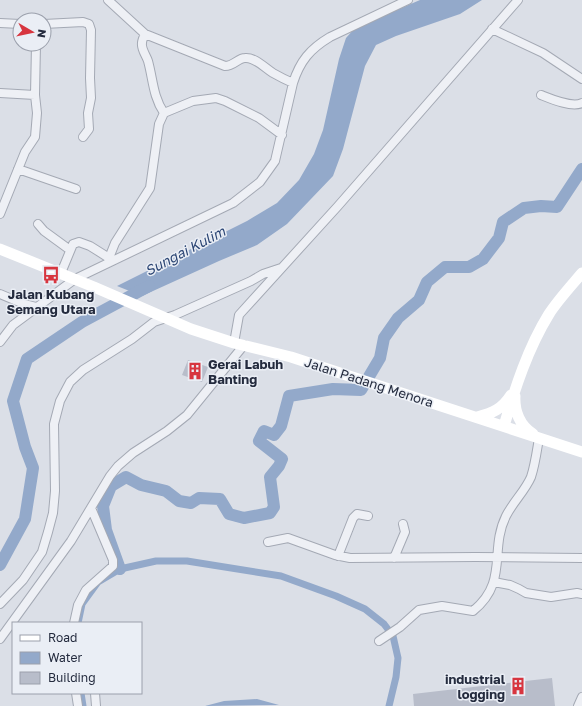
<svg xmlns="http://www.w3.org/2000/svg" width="582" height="706" font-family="'Golos Text',sans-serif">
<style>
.water{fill:#93a9ca}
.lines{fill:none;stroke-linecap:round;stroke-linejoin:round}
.canal{stroke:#93a9ca;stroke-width:7}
.river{stroke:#93a9ca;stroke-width:12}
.building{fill:#b8bdca}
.street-casing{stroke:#a4a9b4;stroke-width:10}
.street{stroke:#eef0f5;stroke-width:8}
.secondary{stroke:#fff;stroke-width:11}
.labels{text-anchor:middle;stroke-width:3;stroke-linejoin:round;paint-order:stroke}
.poi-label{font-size:13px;font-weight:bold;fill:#242b3e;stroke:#eaeef5}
.street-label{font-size:13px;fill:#242b3e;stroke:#eaeef5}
.water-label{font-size:14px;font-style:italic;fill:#2c4674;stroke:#eaeef5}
</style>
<rect width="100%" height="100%" fill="#dbdfe7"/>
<path class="water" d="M420 0H482L460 14 396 36 376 45 365 66 343 149 333 176 287 224 257 245 219 261 142 296 117 286 247 221 277 203 299 180 314 154 323 130 339 59 346 38 355 28Z
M257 699 279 705 205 706 224 701Z"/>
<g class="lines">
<path class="canal" d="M78 623 82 604 98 582 120 569 156 561H187L281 576 336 596 365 609 384 624 393 636 398 658 396 677 389 706
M81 693 83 706"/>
<path class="river" d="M0 565 25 519 33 468 25 447 13 401 27 359 82 322 149 286
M120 569 106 530 103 506 111 486 126 477 141 485 166 491 179 501 191 503 199 498 220 499 229 514 244 518 270 513 274 507 270 477 279 466 282 459 259 441 264 431 274 435 281 426 289 396 333 389 361 390 380 358 384 338 398 318 419 300 427 282 445 267H469L483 259 499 238 503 222 524 208 541 206 557 207 582 169"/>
</g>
<path class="building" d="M188 360 208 367 202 382 182 375Z
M552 678 555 706H414L413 694Z"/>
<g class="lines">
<g class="street-casing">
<path id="street" d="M108 0 145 34 225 66C234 66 238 58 245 58 255 57 265 68 273 73 280 77 286 80 293 83
M0 23 20 24
M44 24 83 22 89 24 91 30 90 78 91 98 88 113 89 129 83 137
M492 29 543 53 582 79
M145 34C144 36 142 40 142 43 141 49 146 55 148 61 153 79 153 97 164 113
M0 93 35 95
M541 95C551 99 572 108 582 103
M18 169 76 189
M0 214 25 152 35 137 37 113 35 95 36 44
M38 224 44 231 70 250
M108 263 109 258 115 243 150 188 159 124 164 113 193 101 216 98 225 101 259 118 282 135
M61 273 73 244 79 242 90 246 109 258
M0 294 24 304 36 307
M0 342 13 325 75 279 233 203 260 182 275 161 293 83C300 61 310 49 330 37L408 0
M234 343 239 315 338 206 518 0
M268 542 288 538 335 555 350 558 475 557 582 558
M338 556 353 518 357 514 368 516
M394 558 405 532 403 524
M494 582 510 585 519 589 526 593 551 597 577 593 582 594
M0 604 23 580 42 552 48 532 53 513 55 491 54 424 60 401 70 382 83 370 132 339 154 322 175 315 251 281 263 274 281 268
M74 623 78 605 86 590 113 566V560L91 508
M0 639 71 541 110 476 118 466 133 453 167 431 187 415 244 345
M379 641 400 627 419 610 442 606 473 611C509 582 489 550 506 516 513 502 525 491 531 477 535 465 537 450 539 438
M76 693 78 706
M95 693 96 706
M578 706 582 697"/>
</g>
<use href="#street" class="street"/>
<path class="secondary" d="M0 249 94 287 191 329 234 343 291 357 582 452
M515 396C514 411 520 426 533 434
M477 417C493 413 502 409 511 395
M504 426C515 388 528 348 549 314 558 300 571 286 582 273"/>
</g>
<defs>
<g id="bus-bare" transform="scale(1.38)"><path d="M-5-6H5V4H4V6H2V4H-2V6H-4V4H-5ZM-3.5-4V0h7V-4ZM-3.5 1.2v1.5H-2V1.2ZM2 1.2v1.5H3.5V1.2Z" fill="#d7353f" stroke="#eaeef5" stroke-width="2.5" paint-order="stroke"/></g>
<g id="building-bare" transform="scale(1.38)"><path d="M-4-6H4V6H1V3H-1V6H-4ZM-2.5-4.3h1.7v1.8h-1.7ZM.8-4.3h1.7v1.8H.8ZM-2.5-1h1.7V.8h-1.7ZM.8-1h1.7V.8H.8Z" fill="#d7353f" stroke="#eaeef5" stroke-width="2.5" paint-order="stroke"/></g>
</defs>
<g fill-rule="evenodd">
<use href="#bus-bare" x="51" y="275"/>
<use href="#building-bare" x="195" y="371"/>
<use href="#building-bare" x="518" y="686"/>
</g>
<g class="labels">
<g class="poi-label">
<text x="51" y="299">Jalan Kubang<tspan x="51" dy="15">Semang Utara</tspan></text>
<text x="208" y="369" text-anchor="start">Gerai Labuh<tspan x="208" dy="15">Banting</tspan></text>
<text x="505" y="684" text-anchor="end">industrial<tspan x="505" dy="15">logging</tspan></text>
</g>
<g class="street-label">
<text transform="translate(369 382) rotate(18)" y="5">Jalan Padang Menora</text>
</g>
<g class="water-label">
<text transform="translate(185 251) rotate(-28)" y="5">Sungai Kulim</text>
</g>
</g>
<rect x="12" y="622" width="130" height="72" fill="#eaeef5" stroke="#9ba0ac"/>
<rect x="20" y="635" width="20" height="6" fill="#ffffff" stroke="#9ba0ac"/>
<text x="48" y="642" font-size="12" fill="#242b3e">Road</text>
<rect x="20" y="652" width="20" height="12" fill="#93a9ca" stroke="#9ba0ac"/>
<text x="48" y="662" font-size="12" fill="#242b3e">Water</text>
<rect x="20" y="672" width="20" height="12" fill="#b8bdca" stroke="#9ba0ac"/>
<text x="48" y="682" font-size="12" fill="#242b3e">Building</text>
<g transform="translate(32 32) rotate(99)"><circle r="19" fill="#eaeef5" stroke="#9ba0ac"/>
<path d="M0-3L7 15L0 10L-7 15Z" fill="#d7353f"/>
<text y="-6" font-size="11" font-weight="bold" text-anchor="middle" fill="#242b3e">N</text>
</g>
</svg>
